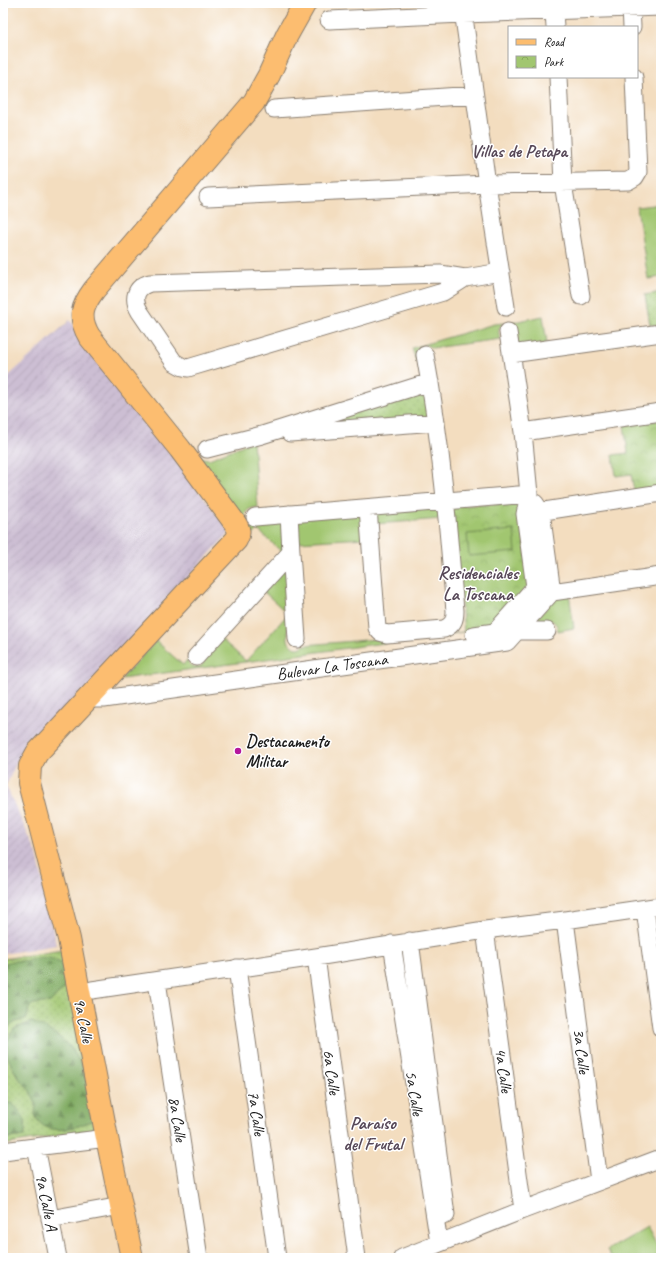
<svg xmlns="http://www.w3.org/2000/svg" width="664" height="1261" font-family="Caveat,sans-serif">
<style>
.industrial{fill:url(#industrial-furrows)}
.grass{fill:url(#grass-dots);stroke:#5e7146}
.forest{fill:url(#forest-firs);stroke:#4e643f}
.park{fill:url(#park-crowns);stroke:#5e7146}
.garden{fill:#a1c670;stroke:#5e7146}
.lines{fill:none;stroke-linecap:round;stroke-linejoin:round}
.minor-casing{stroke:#887c6e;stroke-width:19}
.major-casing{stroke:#887c6e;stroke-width:24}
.minor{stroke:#fff;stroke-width:17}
.major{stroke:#fcbd6f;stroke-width:22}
.poi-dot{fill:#b5179e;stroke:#fff;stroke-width:1.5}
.labels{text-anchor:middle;stroke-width:3;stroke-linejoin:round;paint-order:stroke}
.street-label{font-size:17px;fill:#1c1c1c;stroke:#fff}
.poi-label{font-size:17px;font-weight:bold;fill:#1c1c1c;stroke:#fff;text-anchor:start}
.neighbourhood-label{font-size:18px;font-weight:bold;fill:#574858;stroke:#fff}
</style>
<defs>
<pattern id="industrial-furrows" width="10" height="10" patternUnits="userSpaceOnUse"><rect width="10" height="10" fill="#ccbed3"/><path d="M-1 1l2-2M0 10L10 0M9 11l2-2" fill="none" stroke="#afa3b5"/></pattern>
<pattern id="grass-dots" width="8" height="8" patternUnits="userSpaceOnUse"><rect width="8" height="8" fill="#a1c670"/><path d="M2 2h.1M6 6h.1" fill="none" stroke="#8aaa60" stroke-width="1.8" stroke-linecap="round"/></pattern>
<pattern id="forest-firs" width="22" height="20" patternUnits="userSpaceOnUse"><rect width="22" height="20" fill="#80ab62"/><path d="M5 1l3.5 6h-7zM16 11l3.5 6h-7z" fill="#688a50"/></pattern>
<pattern id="park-crowns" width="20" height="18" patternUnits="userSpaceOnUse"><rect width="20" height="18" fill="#a1c670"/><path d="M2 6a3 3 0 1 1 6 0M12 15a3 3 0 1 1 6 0" fill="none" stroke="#8aaa60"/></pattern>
</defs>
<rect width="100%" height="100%" fill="#fff"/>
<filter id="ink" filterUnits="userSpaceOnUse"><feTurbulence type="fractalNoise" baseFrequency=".025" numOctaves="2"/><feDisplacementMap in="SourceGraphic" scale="8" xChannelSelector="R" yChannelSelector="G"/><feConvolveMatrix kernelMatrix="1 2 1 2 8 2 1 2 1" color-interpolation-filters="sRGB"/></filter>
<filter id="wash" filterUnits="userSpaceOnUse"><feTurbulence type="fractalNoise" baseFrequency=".012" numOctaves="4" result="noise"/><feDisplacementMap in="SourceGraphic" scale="16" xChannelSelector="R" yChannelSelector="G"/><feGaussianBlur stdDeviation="0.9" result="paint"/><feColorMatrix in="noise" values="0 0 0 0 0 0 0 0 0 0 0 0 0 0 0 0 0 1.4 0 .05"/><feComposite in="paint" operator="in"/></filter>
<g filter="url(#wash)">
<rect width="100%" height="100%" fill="#f3ddbf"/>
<path class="industrial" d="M70 320 230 532 80 695 18 759 6 786 37 854 56 945 3 954V381Z"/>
<path class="grass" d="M661 292V325H650L645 295Z
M430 382 436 422 262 435Z
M63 950 99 1129 3 1145V959Z"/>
<path class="forest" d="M37 958C41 958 45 957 49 958 62 961 74 974 66 986 62 992 55 997 50 1002L33 1004 29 1008 27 1018 16 1022 3 1030V964L12 961H23Z
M32 1022 45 1028 58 1036 72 1049 84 1069 94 1119C79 1128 45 1138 36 1117 34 1112 36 1110 36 1105 36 1101 32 1095 30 1091 26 1086 22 1082 18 1077 12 1067 7 1057 4 1046L14 1029Z
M3 1103H12C23 1115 28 1119 24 1136L9 1138 3 1137Z"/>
<path class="park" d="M661 420V488L634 491 631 474 616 476 613 455 628 453 624 425Z
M519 503 530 584 490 629 464 632 452 506Z"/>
<path class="garden" d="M661 204V277L648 279 637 207Z
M543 316 547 343 517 348C517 338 520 326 509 323Z
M504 323C498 327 497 332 501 339L432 348C421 341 411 350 418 361H416L412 348 494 324Z
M253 441 258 508C243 505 240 524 253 527 257 527 258 525 262 524 268 521 277 520 284 519L283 553 258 530 253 535 194 455 198 453 202 458 209 459Z
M441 507 442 519 375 524 374 512Z
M363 513 365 538 298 542 296 518Z
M514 530 516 552 469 556 467 534Z
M288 564V636C287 643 292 648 299 648L305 645 464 632 121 679 156 641 183 665 187 660C190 666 195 668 201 666L221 639 246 661 288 614 263 591Z
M569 593 574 628 558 631C557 620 548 617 539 623L536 620 557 595Z
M647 1227 661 1253 652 1258H612L607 1250Z"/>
</g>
<g filter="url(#ink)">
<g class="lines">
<g class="minor-casing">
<path id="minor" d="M462 3 487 184 506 307
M631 7 632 27
M554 11 555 27
M329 20 463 14 661 7
M558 77 563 183 581 296
M274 109 474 95
M208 197 487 184 628 181 635 177 638 172 634 77
M465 278 443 292 188 368 183 367 174 362 140 312C132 299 135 287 150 283L440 274 465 278 501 272
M508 332 523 432 529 494 525 514 535 587
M511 354 661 333
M523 432 661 412
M290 433 436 422
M207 449 262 435 430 382
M535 503 541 512 552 592
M368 508 377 628 380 632 387 634 444 629C453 625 455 620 455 611 448 525 441 440 425 355
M289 514 291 552 297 639
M525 514 661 493
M255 517 529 494
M541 589 552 592 661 576
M512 627 517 631H547
M474 635 495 632 535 587
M196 657 291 552
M91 696 95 699H104L257 677 507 642 552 592
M645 909 661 1028
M565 920 599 1181
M485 930 523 1210
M410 941 446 1215
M392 944 439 1243
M316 957 357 1258
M237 968 277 1258
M157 981 199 1258
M92 990 316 957 485 930 565 920 661 906
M36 1147 58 1258
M3 1151 107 1138
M50 1219 110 1208
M402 1258 523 1210 661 1158"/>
</g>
<g class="major-casing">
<path id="major" d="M132 1258 107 1138 69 939 29 783 30 766 37 753 236 540C240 533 239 529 235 523L180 449 89 336C78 317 82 306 94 290L254 102 269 75 287 35 305 3"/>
</g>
<use href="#minor" class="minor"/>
<use href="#major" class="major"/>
</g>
</g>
<circle class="poi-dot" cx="238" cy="751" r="4"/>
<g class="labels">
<g class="street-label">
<text transform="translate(332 666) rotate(-8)" y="6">Bulevar La Toscana</text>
<text transform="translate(84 1020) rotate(79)" y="6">9a Calle</text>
<text transform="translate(582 1051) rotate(83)" y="6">3a Calle</text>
<text transform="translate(504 1070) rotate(82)" y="6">4a Calle</text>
<text transform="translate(332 1072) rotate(82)" y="6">6a Calle</text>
<text transform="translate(415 1093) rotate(81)" y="6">5a Calle</text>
<text transform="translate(257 1113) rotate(82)" y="6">7a Calle</text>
<text transform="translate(178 1119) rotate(81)" y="6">8a Calle</text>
<text transform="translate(47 1202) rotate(79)" y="6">9a Calle A</text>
</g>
<g class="poi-label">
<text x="246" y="747">Destacamento<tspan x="246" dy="20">Militar</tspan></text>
</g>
<g class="neighbourhood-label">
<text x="519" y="157">Villas de Petapa</text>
<text x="478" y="579">Residenciales<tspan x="478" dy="21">La Toscana</tspan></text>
<text x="373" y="1129">Paraíso<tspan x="373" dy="21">del Frutal</tspan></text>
</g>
</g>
<rect width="664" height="1261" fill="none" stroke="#fff" stroke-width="16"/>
<rect x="508" y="26" width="130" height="52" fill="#ffffff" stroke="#a4a4a4"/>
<rect x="516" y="39" width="20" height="6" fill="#fcbd6f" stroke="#a4a4a4"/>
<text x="544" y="46" font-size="12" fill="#1c1c1c">Road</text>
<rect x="516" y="56" width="20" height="12" fill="url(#park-crowns)" stroke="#a4a4a4"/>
<text x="544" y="66" font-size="12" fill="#1c1c1c">Park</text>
</svg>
